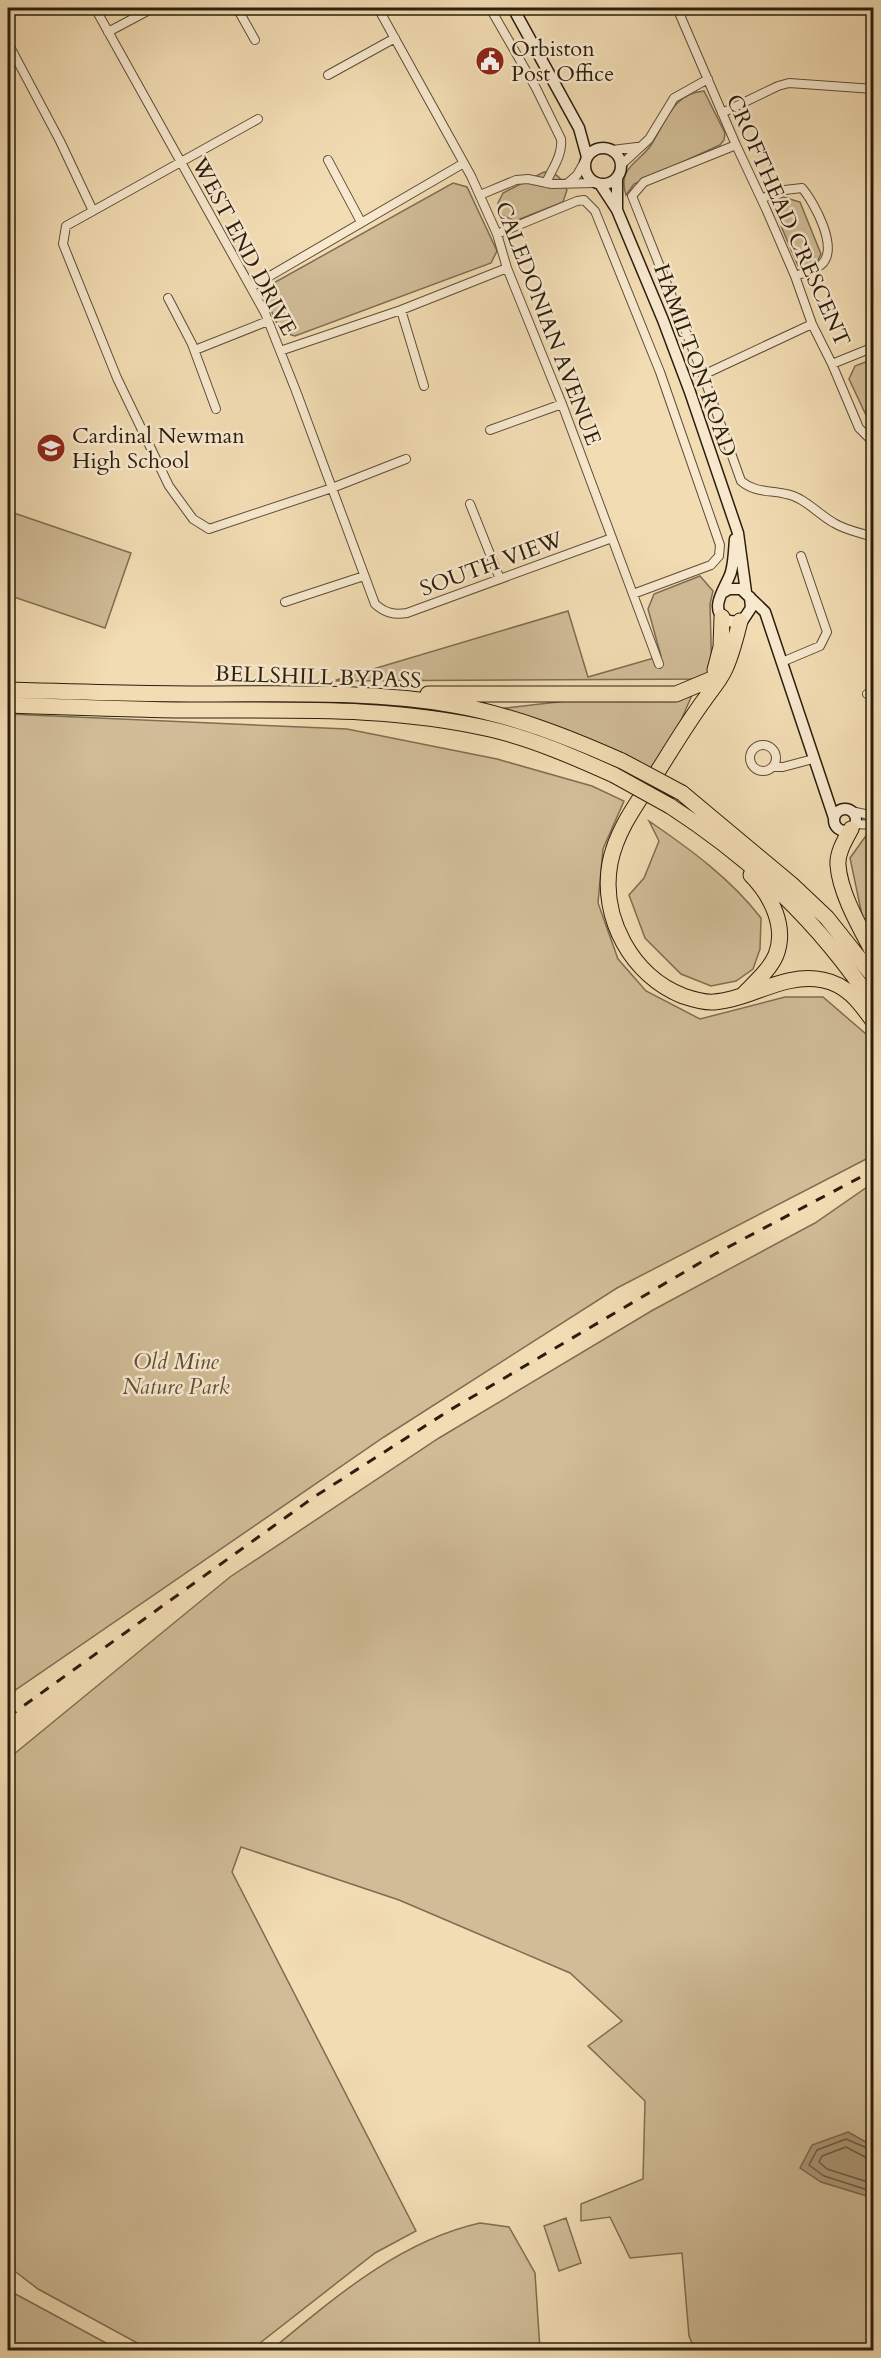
<svg xmlns="http://www.w3.org/2000/svg" width="881" height="2358" font-family="Cardo,serif">
<style>
.green{fill:#d0bc97;stroke:#7e6d52;stroke-width:1.5}
.water{fill:#ae9b7b;stroke:#7a694f;stroke-width:1.5}
.lines{fill:none;stroke-linecap:round;stroke-linejoin:round}
.shore{stroke:#6c5c44;stroke-width:1.5}
.street-casing{stroke:#5d4e36;stroke-width:10}
.secondary-casing{stroke:#2b1e0d;stroke-width:13}
.highway-casing{stroke:#2b1e0d;stroke-width:17}
.street{stroke:#f7e8ce;stroke-width:8}
.secondary{stroke:#f7e8ce;stroke-width:10}
.highway{stroke:#f2dcb3;stroke-width:15}
.rail{stroke:#2b1e0d;stroke-width:3;stroke-dasharray:10 10;stroke-linecap:butt}
.highway-bridge-casing{stroke:#2b1e0d;stroke-width:17;stroke-linecap:butt}
.highway-bridge{stroke:#f2dcb3;stroke-width:15}
.labels{text-anchor:middle;stroke-width:5;stroke-linejoin:round;paint-order:stroke}
.poi-label{font-size:22px;fill:#2b1e0d;stroke:#f7e8ce;text-anchor:start}
.street-label{font-size:22px;fill:#2b1e0d;stroke:#f7e8ce}
.park-label{font-size:22px;font-style:italic;fill:#5d4d36;stroke:#f7e8ce}
</style>
<rect width="100%" height="100%" fill="#f2dcb3"/>
<filter id="stains"><feTurbulence type="fractalNoise" baseFrequency=".00333" numOctaves="4"/><feColorMatrix values="0 0 0 0 .2 0 0 0 0 .09 0 0 0 0 .02 0 0 0 .5 -.17"/></filter>
<radialGradient id="worn" r=".72"><stop offset=".6" stop-color="#630" stop-opacity="0"/><stop offset="1" stop-color="#630" stop-opacity=".3"/></radialGradient>
<path class="green" d="M704 91 725 133 724 140 720 145 634 184 626 195C617 167 639 163 651 145 666 122 673 93 704 91Z
M544 172C558 172 561 179 567 190L563 202 515 221 497 213 498 203 503 193Z
M453 183 467 187 497 251 491 263 295 336 281 332 266 299 270 285Z
M783 197 800 202 821 254 816 264 805 268 798 266 773 207 776 201Z
M873 359V430L849 379 855 366Z
M8 511 131 553 105 628 8 595Z
M700 576 713 591 710 604 712 679 333 681 568 611 588 677 661 656 648 609 654 594Z
M696 686 657 775 505 708Z
M8 714 347 729 497 759 592 786 624 801 603 849 598 903 618 959 646 991 700 1019 785 997H823L873 1040 874 1155 617 1288 384 1437 8 1695Z
M649 821C690 849 731 879 761 918L760 949 753 969 736 981 711 986 681 974 645 938 629 895 644 878 659 841Z
M873 832V942L863 920 850 858 868 833Z
M873 1183V2350H695L689 2336 682 2253 630 2258 610 2217 581 2221V2204L643 2179 645 2101 588 2046 622 2021 570 1973 399 1900 241 1847 232 1872 416 2231 375 2253 251 2350H150L38 2289 8 2266V1759L230 1577 439 1438 653 1310 815 1223Z
M566 2218 581 2263 559 2271 544 2226Z
M480 2223 509 2227 535 2273 540 2350H271C333 2299 399 2241 480 2223Z
M8 2290 119 2350H8Z"/>
<path class="water" d="M848 2132 873 2146V2198L821 2182 800 2168 812 2145Z"/>
<g class="lines">
<path class="shore" d="M874 2151 846 2139 817 2150 809 2165 824 2176 874 2192
M874 2159 867 2158 846 2147 822 2156 819 2162 827 2169 874 2184"/>
<g class="street-casing">
<path id="street" d="M95 8 265 313 296 391 375 604C385 613 394 615 407 613L612 538
M237 8 255 40
M378 8 471 176 497 234 507 268 562 404 659 664
M490 8 536 88 561 139C563 155 552 169 546 183
M677 8 736 145 766 209 795 276 812 324 832 364 859 428 874 443
M8 13 13 8
M108 32 153 8
M8 43 60 141 93 211
M328 75 395 38
M722 113 778 86 789 83 874 89
M258 119 66 226 63 244 117 378 169 486 193 519 209 529 332 488 406 459
M736 145 644 182 632 196 703 375 741 481C755 493 770 490 786 494 804 497 818 514 834 523 845 530 861 533 874 537
M612 150 637 147
M328 160 361 222
M621 165 649 139 674 98 708 79
M568 183 577 175 585 161
M480 195 516 180 528 179 552 184 595 183
M762 199 776 191 802 188C814 202 840 249 821 265 815 270 803 273 795 276
M497 234 577 201 584 200 595 211 660 372 720 545 719 556 711 565 633 594
M251 287 464 163
M168 298 192 344 216 409
M401 310 424 386
M195 350 268 321
M280 351 401 310 507 268
M832 364 874 347
M703 375 812 324
M490 430 562 404
M470 504 500 579
M285 602 364 576
M782 662 820 646 827 632 801 556
M867 694 874 692
M750 758a13 13 0 1 1 26 0a13 13 0 1 1-26 0Z
M773 767H783L813 759
M851 811 874 816
M855 824 874 825"/>
</g>
<g class="secondary-casing">
<path id="secondary" d="M513 8 579 128 587 157
M585 166a18 18 0 1 1 36 0a18 18 0 1 1-36 0Z
M600 184 617 210 663 320 690 392 738 533 746 592
M617 209V178
M735 539C734 550 734 561 731 572 727 586 708 608 725 619 731 623 737 622 743 620L751 608 750 597
M724 592 729 589H741L765 612 834 818
M834 820a11 11 0 1 1 22 0a11 11 0 1 1-22 0Z"/>
</g>
<g class="highway-casing">
<path id="highway" d="M740 621C736 637 732 654 725 669 720 680 712 689 705 699 688 722 673 747 658 771 639 801 617 828 610 863 600 918 632 976 683 996 692 999 704 1003 714 1002 752 999 784 972 823 980 848 985 860 1003 874 1022
M715 670 721 647 722 617
M8 690C74 692 141 694 208 694 290 694 373 691 454 705 512 715 568 737 622 761
M428 694H676L712 679
M8 705C64 707 120 709 176 710 282 711 387 705 490 729 533 739 574 757 614 775
M682 793 791 884 827 918 874 977
M670 806C753 860 819 922 874 1005
M851 829C845 840 837 853 838 865 840 894 861 929 874 954
M743 995C754 983 769 971 776 955 787 927 771 895 751 875"/>
</g>
<use href="#street" class="street"/>
<use href="#secondary" class="secondary"/>
<use href="#highway" class="highway"/>
<path class="rail" d="M8 1717 314 1497 450 1410 715 1254 874 1170"/>
<g class="highway-bridge-casing">
<path id="highway-bridge" d="M622 761 682 793
M614 775 670 806"/>
</g>
<use href="#highway-bridge" class="highway-bridge"/>
</g>
<defs>
<g id="civic-disc" transform="scale(1.5)"><circle r="9.5" fill="#8f2418" stroke="#f7e8ce"/><path d="M-.6-6.5H3V-4.5H.6V-3L4-1V1h2V6H-6V1h2V-1L-.6-3ZM-1.2 2.5V6h2.4V2.5Z" fill="#fff"/></g>
<g id="school-disc" transform="scale(1.5)"><circle r="9.5" fill="#8f2418" stroke="#f7e8ce"/><path d="M0-5L7-2L0 1L-7-2ZM-4 1L0 2.5L4 1V4Q0 6-4 4Z" fill="#fff"/></g>
</defs>
<g fill-rule="evenodd">
<use href="#civic-disc" x="490" y="61"/>
<use href="#school-disc" x="51" y="448"/>
</g>
<g class="labels">
<g class="poi-label">
<text x="511" y="56">Orbiston<tspan x="511" dy="25">Post Office</tspan></text>
<text x="72" y="443">Cardinal Newman<tspan x="72" dy="25">High School</tspan></text>
</g>
<g class="street-label">
<text transform="translate(789 220) rotate(66)" y="8">CROFTHEAD CRESCENT</text>
<text transform="translate(245 246) rotate(62)" y="8">WEST END DRIVE</text>
<text transform="translate(549 323) rotate(69)" y="8">CALEDONIAN AVENUE</text>
<text transform="translate(696 360) rotate(70)" y="8">HAMILTON ROAD</text>
<text transform="translate(491 563) rotate(-20)" y="8">SOUTH VIEW</text>
<text transform="translate(318 676) rotate(2)" y="8">BELLSHILL BYPASS</text>
</g>
<g class="park-label">
<text x="176" y="1369">Old Mine<tspan x="176" dy="25">Nature Park</tspan></text>
</g>
</g>
<rect width="881" height="2358" fill="none" stroke="#f2dcb3" stroke-width="30"/>
<rect x="9" y="9" width="863" height="2340" fill="none" stroke="#2b1e0d" stroke-width="3"/>
<rect x="15" y="15" width="851" height="2328" fill="none" stroke="#2b1e0d" stroke-width="1.5"/>
<rect width="100%" height="100%" filter="url(#stains)"/>
<rect width="100%" height="100%" fill="url(#worn)"/>
</svg>
